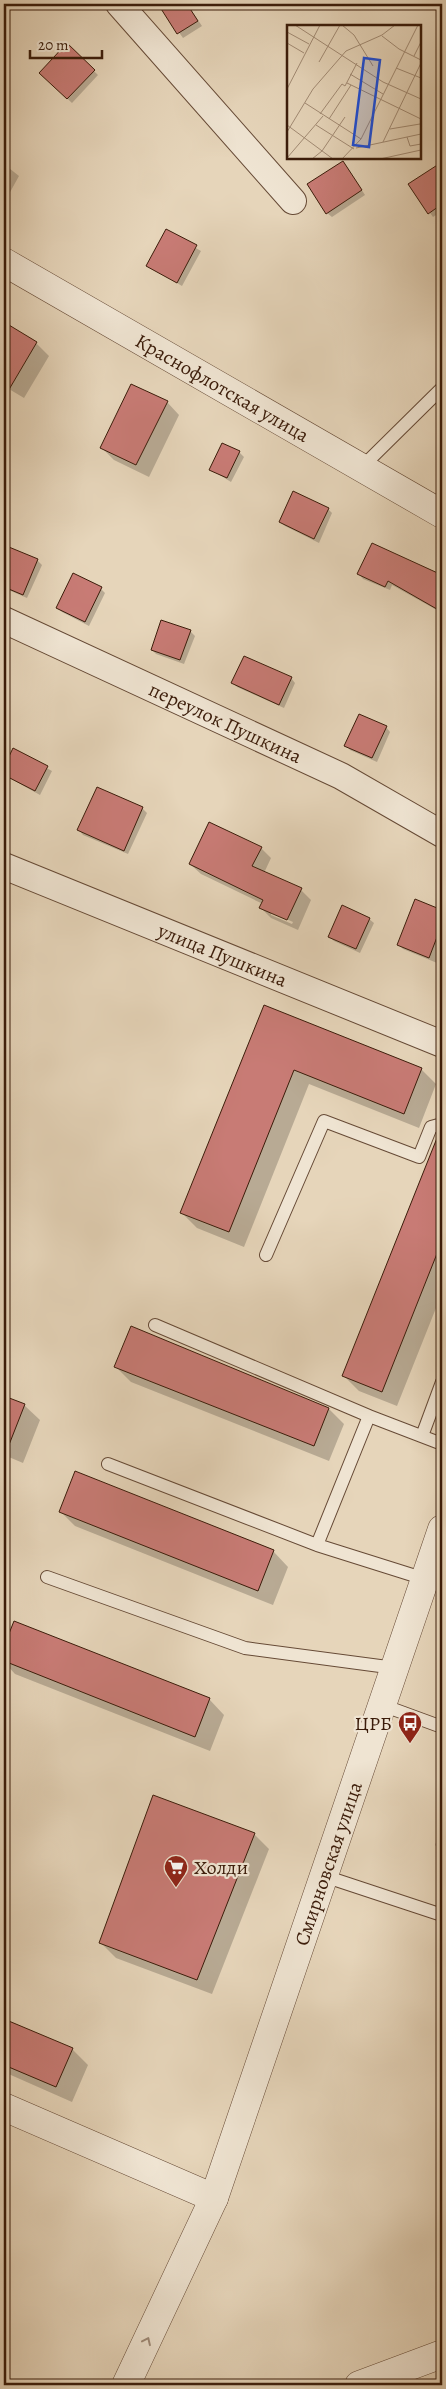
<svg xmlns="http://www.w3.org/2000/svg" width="446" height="2389" font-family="Alegreya,serif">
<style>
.shadow{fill:#0003;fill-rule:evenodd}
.building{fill:#c87b75;stroke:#3b1c0a}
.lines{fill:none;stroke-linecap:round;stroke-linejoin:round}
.service-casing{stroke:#664a36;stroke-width:14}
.minor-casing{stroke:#664a36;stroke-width:28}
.tertiary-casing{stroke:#664a36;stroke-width:29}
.service{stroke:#efe4d2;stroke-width:12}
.minor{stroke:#efe4d2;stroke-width:26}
.tertiary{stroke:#efe4d2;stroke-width:28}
.oneway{stroke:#9e8a78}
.labels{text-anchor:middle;stroke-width:4.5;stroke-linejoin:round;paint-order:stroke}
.street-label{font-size:20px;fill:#3b1c0a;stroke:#efe4d2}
.poi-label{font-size:20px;fill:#3b1c0a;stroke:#efe4d2;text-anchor:end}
.inset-road{fill:none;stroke:#a28b74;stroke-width:1}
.view{fill:#1d4ed8;fill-opacity:0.15;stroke:#1d4ed8;stroke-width:2.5}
.inset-edge{fill:none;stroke:#3b1c0a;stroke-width:2.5}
</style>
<rect width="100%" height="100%" fill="#e6d5ba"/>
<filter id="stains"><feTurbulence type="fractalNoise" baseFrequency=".004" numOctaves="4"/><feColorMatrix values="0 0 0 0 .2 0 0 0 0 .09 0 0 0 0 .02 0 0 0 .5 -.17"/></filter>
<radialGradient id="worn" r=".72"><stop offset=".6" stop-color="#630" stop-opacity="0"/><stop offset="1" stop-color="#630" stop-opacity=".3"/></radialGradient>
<path class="shadow" d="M159 4H187L202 26 183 38Z
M67 45 98 75 72 103 40 73Z
M442 163V211L433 217 410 185Z
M4 164 19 176 4 203Z
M347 167 365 195 332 217 327 213Z
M166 231 201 251 182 286 148 266Z
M4 324 36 343 49 356 24 398 4 386Z
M167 402 179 415 149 477 114 460 101 447Z
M239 452 244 457 231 482 210 469Z
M328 509 332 513 319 543 285 526 280 522Z
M5 546 37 560 42 565 27 598 4 588Z
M427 568 442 577V613L392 585 390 590 363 579 359 574Z
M101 589 105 593 89 626 62 612 57 608Z
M190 631 195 636 184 664 156 654 152 650Z
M291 678 295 683 284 708 237 687 233 683Z
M386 727 390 732 377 762 350 750 346 745Z
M14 750 52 771 40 795 4 775V769Z
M142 808 147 813 128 854 83 835 79 830Z
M261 848 271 858 264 873 301 890 311 900 298 930 271 918 261 908 263 904 201 874 190 864ZM271 912 293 922 292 924 271 915Z
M416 901 442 912V965L403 949 399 945Z
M369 919 374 923 360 953 334 941 329 937Z
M264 1006 421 1069 436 1084 419 1128 309 1084 244 1247 197 1228 182 1213Z
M439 1137 442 1138V1293L397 1406 359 1391 344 1376Z
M116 1367 329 1409 344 1424 329 1461 131 1382Z
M4 1397 24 1405 40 1420 23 1463 4 1455Z
M60 1511 273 1551 288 1567 273 1605 75 1526Z
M15 1623 209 1699 224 1715 210 1751 15 1674 4 1662V1650Z
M442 1826V1852L435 1845Z
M254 1834 269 1849 212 1994 116 1958 100 1942Z
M4 2020 73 2050 88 2065 72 2102 4 2072Z
M4 2183 7 2187 4 2196Z"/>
<path class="building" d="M158 4H187L198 21 177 34Z
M67 43 95 70 67 99 39 73Z
M343 161 362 190 326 214 307 184Z
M442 162V204L428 214 408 184Z
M166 229 197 245 177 283 146 266Z
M4 322 37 342 4 398Z
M131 384 168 401 136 465 100 448Z
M222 443 240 451 227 478 209 470Z
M293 491 329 508 314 539 279 522Z
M372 543 442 575V612L388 581 385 587 357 574Z
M4 545 38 559 23 595 4 587Z
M73 573 102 587 85 622 56 608Z
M161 620 191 630 180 660 151 650Z
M244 656 292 677 279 705 231 683Z
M359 714 387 726 372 758 344 746Z
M13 748 48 766 35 791 4 775V767Z
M97 787 143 807 124 851 77 830Z
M209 822 262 847 252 866 302 888 287 920 259 908 263 900 189 864Z
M415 899 442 910V924L429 958 397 945Z
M342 905 370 918 356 949 328 937Z
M264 1005 422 1068 404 1114 294 1070 229 1232 180 1213Z
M442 1132V1241L382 1392 342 1376 439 1133Z
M131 1326 329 1408 314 1446 114 1367Z
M4 1396 25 1404 5 1455H4Z
M75 1471 274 1550 258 1591 59 1512Z
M14 1621 210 1698 195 1737 4 1661V1646Z
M153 1795 255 1833 197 1980 99 1943Z
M4 2019 73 2048 56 2087 4 2065Z"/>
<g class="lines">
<g class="service-casing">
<path id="service" d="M361 468 442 388
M266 1255 324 1121 419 1157 431 1127 442 1124
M155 1325 369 1416
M422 1436 442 1382
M108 1464 317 1545
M47 1577 245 1648 395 1668
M425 1579 317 1545 369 1416 442 1444
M382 1705 442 1727
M324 1876 442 1915"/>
</g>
<g class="minor-casing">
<g id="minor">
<path d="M119 4 293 201"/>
<path id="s1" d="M4 620 341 776 442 834"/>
<path id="s2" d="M4 866 442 1044"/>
</g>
</g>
<g class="tertiary-casing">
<g id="tertiary">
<path id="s3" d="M4 262 442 514"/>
<path d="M4 2107 214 2198"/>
<path id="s4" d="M126 2385 214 2198 442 1529"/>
<path d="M359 2385 442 2354"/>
</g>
</g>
<use href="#service" class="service"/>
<use href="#minor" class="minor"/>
<use href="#tertiary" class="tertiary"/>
</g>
<defs><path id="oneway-chevron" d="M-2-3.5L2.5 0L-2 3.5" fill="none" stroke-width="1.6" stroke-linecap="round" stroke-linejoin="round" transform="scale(1.25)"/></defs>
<use class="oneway" href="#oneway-chevron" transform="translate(147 2341) rotate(-65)"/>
<defs>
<g id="bus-pin" transform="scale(1.25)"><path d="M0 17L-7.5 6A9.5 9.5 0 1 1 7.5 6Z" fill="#8f2418" stroke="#efe4d2"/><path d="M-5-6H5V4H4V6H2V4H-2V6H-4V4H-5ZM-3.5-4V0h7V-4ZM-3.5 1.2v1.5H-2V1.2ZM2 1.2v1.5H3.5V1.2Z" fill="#fff"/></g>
<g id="supermarket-pin" transform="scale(1.25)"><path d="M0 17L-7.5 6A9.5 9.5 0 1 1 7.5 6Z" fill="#8f2418" stroke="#efe4d2"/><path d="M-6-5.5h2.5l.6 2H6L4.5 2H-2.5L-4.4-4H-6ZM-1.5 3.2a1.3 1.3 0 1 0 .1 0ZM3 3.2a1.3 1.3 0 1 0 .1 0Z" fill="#fff"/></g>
</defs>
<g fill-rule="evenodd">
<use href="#bus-pin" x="410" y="1723"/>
<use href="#supermarket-pin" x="176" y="1867"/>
</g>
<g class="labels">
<g class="street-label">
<text dy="7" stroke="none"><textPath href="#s3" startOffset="252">Краснофлотская улица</textPath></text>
<text dy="7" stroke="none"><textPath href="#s1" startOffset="244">переулок Пушкина</textPath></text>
<text dy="7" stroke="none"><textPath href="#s2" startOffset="236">улица Пушкина</textPath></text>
<text dy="7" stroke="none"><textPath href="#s4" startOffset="560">Смирновская улица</textPath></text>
</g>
<g class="poi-label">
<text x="392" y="1730">ЦРБ</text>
<text x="194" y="1874" text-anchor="start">Холди</text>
</g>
</g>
<g transform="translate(287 25)">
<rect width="134" height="134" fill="#e6d5ba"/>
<path class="inset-road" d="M8 0 96 57 134 74M55 0 67 10 86 41M0 7 22 19M95 11 112 24 134 35M0 18 17 28M127 31 134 17M32 37 53 0M109 43 134 53M63 49 96 69M60 58 134 94M0 64 33 0M18 78 74 114M33 89 55 59 58 61 70 38M42 94 64 60M0 100 46 134M29 100 67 124M103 104 133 99M0 107 26 64 59 26 95 10 108 0M120 112 123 121 134 119M96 117 134 38M69 123 134 109M0 133 36 91M25 134 35 126 58 92M55 134 74 114 131 0M93 134 134 125"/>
<path class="view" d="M77 33 93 35 82 122 66 120Z"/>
<rect width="134" height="134" class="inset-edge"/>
</g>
<rect width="446" height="2389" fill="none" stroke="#e6d5ba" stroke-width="20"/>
<rect x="5" y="5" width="436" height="2379" fill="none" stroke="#3b1c0a" stroke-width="2.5"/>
<rect x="10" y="10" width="426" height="2369" fill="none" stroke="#3b1c0a"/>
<path d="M30 50v8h72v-8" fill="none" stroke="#3b1c0a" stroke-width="2.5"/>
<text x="38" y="50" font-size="15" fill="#3b1c0a" stroke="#efe4d2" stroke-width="4" paint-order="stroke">20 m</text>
<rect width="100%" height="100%" filter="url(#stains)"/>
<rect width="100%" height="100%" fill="url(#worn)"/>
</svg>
